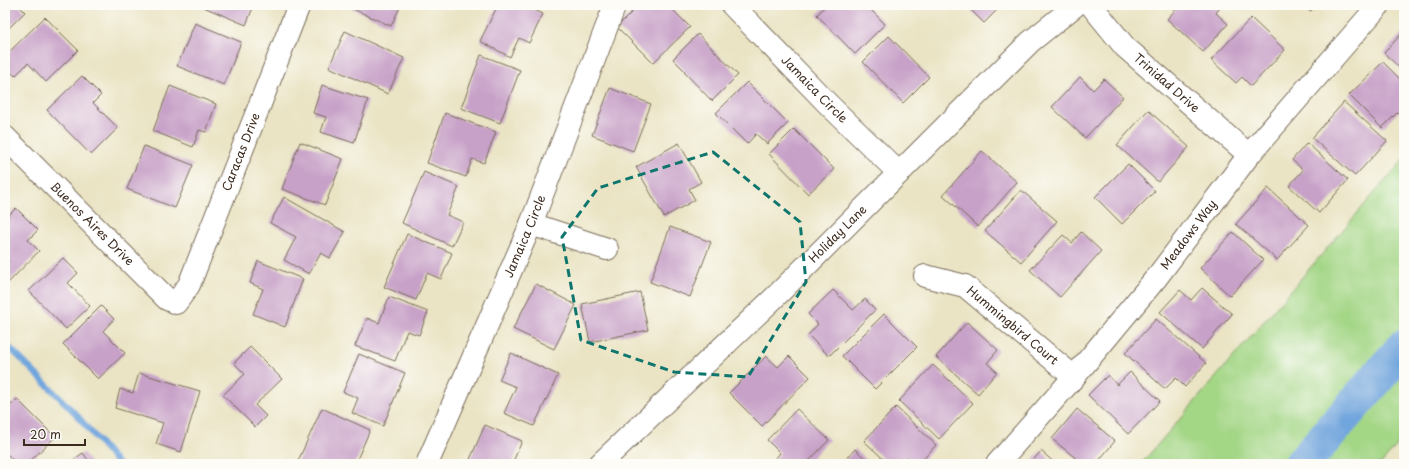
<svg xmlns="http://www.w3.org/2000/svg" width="1409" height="469" font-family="'Playpen Sans',sans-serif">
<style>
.green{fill:#a3d685;stroke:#6f8052}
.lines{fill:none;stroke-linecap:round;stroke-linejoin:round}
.stream{stroke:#71a5dd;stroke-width:6}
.river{stroke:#71a5dd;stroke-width:36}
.building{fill:#c7a1c8}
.street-casing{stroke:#786b58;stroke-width:24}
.secondary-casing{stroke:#786b58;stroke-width:24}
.street{stroke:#fff;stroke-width:22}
.secondary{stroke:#fff;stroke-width:22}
.marked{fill:none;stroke:#0f766e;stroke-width:3;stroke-dasharray:8 5;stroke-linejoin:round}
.labels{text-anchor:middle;stroke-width:3;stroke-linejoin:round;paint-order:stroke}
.street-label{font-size:12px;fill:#3b2a1e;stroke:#fdfcf7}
</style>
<rect width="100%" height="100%" fill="#fdfcf7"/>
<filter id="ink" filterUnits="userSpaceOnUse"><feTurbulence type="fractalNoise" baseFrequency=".025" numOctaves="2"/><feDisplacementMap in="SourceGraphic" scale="8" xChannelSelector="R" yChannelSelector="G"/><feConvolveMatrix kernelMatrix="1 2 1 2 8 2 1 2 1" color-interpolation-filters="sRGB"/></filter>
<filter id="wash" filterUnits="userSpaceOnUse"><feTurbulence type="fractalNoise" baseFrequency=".012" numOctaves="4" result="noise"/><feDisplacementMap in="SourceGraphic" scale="16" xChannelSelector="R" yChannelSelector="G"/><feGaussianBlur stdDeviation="0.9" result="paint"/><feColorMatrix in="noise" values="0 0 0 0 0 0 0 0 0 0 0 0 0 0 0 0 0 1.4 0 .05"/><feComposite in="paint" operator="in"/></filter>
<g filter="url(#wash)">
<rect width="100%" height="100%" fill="#eae4c4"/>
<path class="green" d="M1404 159V437L1381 464H1141Z"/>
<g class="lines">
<path class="stream" d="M5 343 75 413 118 464"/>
<path class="river" d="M1302 464 1404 347"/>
</g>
<g id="blocks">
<path class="building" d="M5 5H18L25 12 5 32Z
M199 5H254L246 25Z
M352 5H401L391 26 351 8Z
M498 5H524L543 14 529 43 519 38 510 57 480 41Z
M639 5H668L690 27 653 63 617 27Z
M826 5H866L885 24 855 54 817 15Z
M966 5H1002L984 23Z
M1180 5H1222L1216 13 1228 24 1203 52 1167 19Z
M1300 5H1314L1311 11Z
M45 17 78 50 46 82 28 63 15 76 5 66V56Z
M1251 18 1285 50 1251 86 1242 77 1236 83 1211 60Z
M195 23 241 42 224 85 177 66Z
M345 31 404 58 388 94 329 67Z
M1404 31V72L1384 53Z
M698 34 738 75 712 101 684 72 685 71 673 59Z
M889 36 929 77 903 103 863 62Z
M481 55 520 70 500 123 461 108Z
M1383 62 1404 83V106L1382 128 1349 95Z
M82 76 101 95 93 103 118 128 91 155 47 110Z
M1080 77 1093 90 1104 79 1123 97 1085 138 1052 107Z
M747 82 788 123 767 144 756 134 747 144 716 113Z
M322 85 368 100 354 143 321 132 326 117 313 113Z
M170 86 216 104 206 132 199 130 193 147 153 131Z
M610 88 651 104 633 151 592 135Z
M1344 102 1387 141 1355 176 1312 138Z
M1148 110 1189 147 1158 182 1117 145Z
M445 113 496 132 484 163 472 159 466 177 427 163Z
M794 129 834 169 808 194 769 154Z
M300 142 343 159 325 205 282 189Z
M679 143 701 182 689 189 695 200 664 217 636 167Z
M1307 143 1348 180 1319 213 1289 186 1303 170 1292 160Z
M144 146 193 165 175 208 127 189Z
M982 151 1017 182 978 227 943 195Z
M1128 164 1155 191 1122 224 1095 197Z
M424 172 459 187 447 215 463 222 452 246 402 223Z
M1268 188 1309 225 1277 260 1236 224Z
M1021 190 1057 221 1021 262 985 231Z
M284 197 345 232 330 258 321 253 309 274 284 260 296 237 270 223Z
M16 208 38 230 28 240 39 251 7 284 5 265 9 261 5 257V219Z
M670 227 711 242 690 297 650 282Z
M1081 232 1101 251 1060 297 1030 270 1063 235 1072 243Z
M1233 232 1263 260 1230 296 1200 268Z
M407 234 452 253 441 279 427 273 416 300 384 287Z
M63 258 78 273 68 283 90 306 66 329 29 291Z
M258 261 303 279 285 327 253 314 263 289 250 283Z
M536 284 576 305 554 349 513 329Z
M1202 288 1232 314 1202 349 1160 312 1180 290 1191 300Z
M833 290 853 310 865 299 875 310 829 356 808 335 818 324 808 314Z
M640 292 648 330 590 342 582 304Z
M389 297 428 312 419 335 407 331 395 361 355 346 367 318 379 323Z
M101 306 114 319 103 331 125 353 98 379 63 344Z
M884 314 917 347 875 389 842 356Z
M1156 319 1206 363 1185 387 1176 378 1165 389 1125 353Z
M967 322 998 350 987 363 997 372 978 394 936 357Z
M250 347 282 379 255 405 266 416 255 427 223 395 245 374 234 363Z
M511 353 558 375 534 426 504 413 516 387 499 380Z
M359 354 405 373 383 426 352 413 358 398 343 392Z
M766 356 778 367 789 356 810 377 762 426 729 393Z
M933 365 973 403 939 439 899 401Z
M1130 372 1160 401 1128 434 1088 395 1108 375 1117 385Z
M139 373 200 391 181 452 156 444 163 423 115 408 120 389 133 393Z
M17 399 55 437 27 464H17L5 452V411Z
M896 407 936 445 919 464H915L908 457 901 464H889L864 441Z
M322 408 370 430 355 464H304L298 461Z
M797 409 829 440 806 464H771L780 453 767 440Z
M1077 409 1115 441 1096 464H1083L1052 439Z
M485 425 522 441 512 464H468Z
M855 449 871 464H842Z
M1041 451 1056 464H1030Z
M83 453 91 464H67Z"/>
</g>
</g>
<g filter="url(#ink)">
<use href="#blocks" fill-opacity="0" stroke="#786b58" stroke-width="1"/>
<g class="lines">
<g class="street-casing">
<g id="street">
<path id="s1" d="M732 5 829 105 899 173"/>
<path id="s2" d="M1091 5 1125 47 1249 155"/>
<path id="s3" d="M5 137 167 299 176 303 189 285 299 5"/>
<path d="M531 224 607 249"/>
<path id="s4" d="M925 276 965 286 1074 377"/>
<path id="s5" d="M427 464 531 224 615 5"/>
<path id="s6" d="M997 464 1074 377 1157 277 1249 155 1379 5"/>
</g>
</g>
<g class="secondary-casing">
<g id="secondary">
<path id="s7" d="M600 464 774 298 1030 42 1076 5"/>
</g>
</g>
<use href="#street" class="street"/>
<use href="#secondary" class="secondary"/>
</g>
</g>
<path class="marked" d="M713 152 800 222 806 282 748 377 674 372 581 340 562 237 598 188Z"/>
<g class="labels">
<g class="street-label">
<text dy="4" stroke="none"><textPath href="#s2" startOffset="109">Trinidad Drive</textPath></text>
<text dy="4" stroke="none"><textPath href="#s1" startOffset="118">Jamaica Circle</textPath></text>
<text dy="4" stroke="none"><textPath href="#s3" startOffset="404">Caracas Drive</textPath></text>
<text dy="4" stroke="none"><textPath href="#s3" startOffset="123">Buenos Aires Drive</textPath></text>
<text dy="4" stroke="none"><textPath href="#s7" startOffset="331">Holiday Lane</textPath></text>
<text dy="4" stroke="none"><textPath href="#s6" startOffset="299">Meadows Way</textPath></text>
<text dy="4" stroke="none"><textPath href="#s5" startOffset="248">Jamaica Circle</textPath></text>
<text dy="4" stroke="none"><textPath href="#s4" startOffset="103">Hummingbird Court</textPath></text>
</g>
</g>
<rect width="1409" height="469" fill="none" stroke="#fdfcf7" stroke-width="20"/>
<path d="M24 439v6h61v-6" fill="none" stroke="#3b2a1e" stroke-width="2"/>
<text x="30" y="439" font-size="12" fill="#3b2a1e" stroke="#fdfcf7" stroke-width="3" paint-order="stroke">20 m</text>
</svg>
